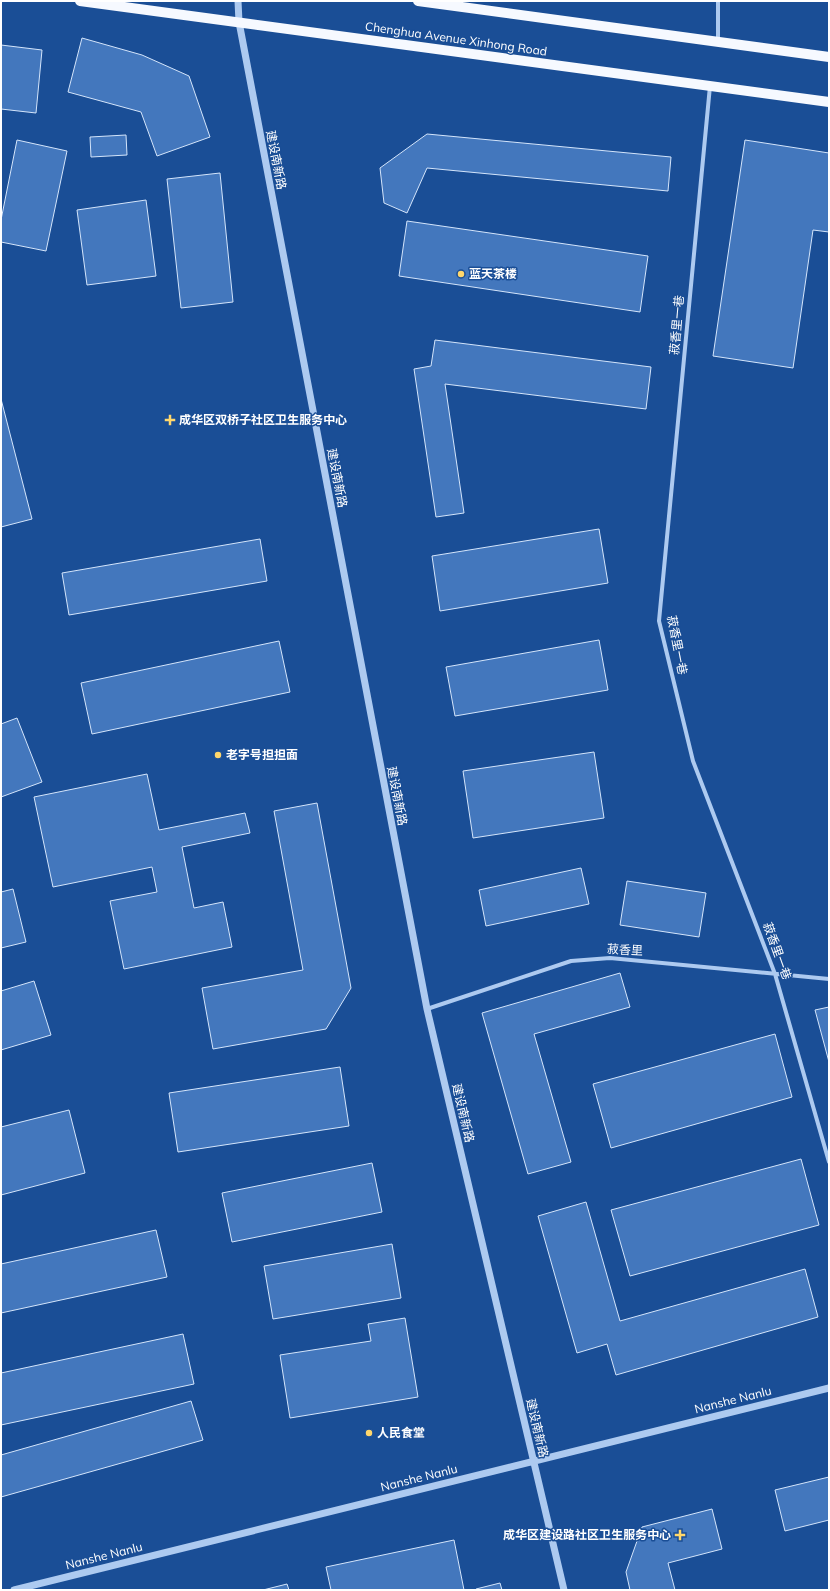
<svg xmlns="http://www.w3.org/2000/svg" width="830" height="1591" font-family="Mulish,'Noto Sans SC',sans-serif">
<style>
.building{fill:#4377bd;stroke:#d4e5fb}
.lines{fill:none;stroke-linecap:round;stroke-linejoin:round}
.minor{stroke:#adcaf0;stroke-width:4}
.tertiary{stroke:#adcaf0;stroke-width:7}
.primary{stroke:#f6f9ff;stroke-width:10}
.poi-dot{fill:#ffd76c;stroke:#1a4e96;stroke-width:1.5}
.labels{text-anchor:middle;stroke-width:3;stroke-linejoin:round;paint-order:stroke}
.street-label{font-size:12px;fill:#fff;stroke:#1a4e96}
.poi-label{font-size:12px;font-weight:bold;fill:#fff;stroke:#1a4e96;text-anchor:start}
</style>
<rect width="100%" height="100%" fill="#1a4e96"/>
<path class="building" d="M82 38 142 55 189 76 210 137 157 156 141 112 68 92Z
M1 45 42 50 36 113 1 109Z
M427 134 671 157 668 191 427 168 407 213 384 203 380 168Z
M126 135 127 155 91 157 90 137Z
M17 140 67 151 46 251 1 242V220Z
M745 140 829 153V232L813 230 793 368 713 356Z
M220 173 233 302 181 308 167 179Z
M146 200 156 276 87 285 77 210Z
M407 221 648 256 640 312 399 276Z
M435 340 651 367 646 409 445 384 464 513 436 517 414 369 431 366Z
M1 399 32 519 1 527Z
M599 529 608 583 440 611 432 556Z
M260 539 267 581 69 615 62 573Z
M599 640 608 690 455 716 446 667Z
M279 641 290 692 92 734 81 683Z
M17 718 42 782 1 797V724Z
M594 752 604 818 473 838 463 771Z
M147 774 159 830 245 813 250 833 182 847 194 908 223 902 232 947 124 969 110 901 157 892 152 867 53 887 34 797Z
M317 803 351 988 326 1029 213 1049 202 988 303 970 274 811Z
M581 868 589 904 486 926 479 890Z
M627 881 706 893 699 937 620 925Z
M13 889 26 942 1 948V892Z
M620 973 630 1007 534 1034 571 1162 528 1174 482 1013Z
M34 981 51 1035 1 1050V991Z
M829 1007V1062L815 1010Z
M775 1034 792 1097 611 1148 593 1084Z
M340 1067 349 1126 178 1152 169 1093Z
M69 1110 85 1173 1 1195V1127Z
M801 1159 819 1225 630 1276 611 1210Z
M372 1163 382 1212 232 1242 222 1193Z
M586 1202 620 1321 805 1269 818 1317 616 1375 607 1344 577 1353 538 1216Z
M156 1230 167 1277 1 1313V1264Z
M392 1244 401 1298 273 1319 264 1266Z
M405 1318 418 1397 290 1418 280 1355 371 1341 368 1324Z
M183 1334 194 1384 1 1425V1373Z
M191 1401 203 1440 1 1497V1455Z
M829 1477V1520L785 1531 775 1490Z
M712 1509 722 1549 668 1563 675 1590H630L626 1572 642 1527Z
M454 1540 464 1590H331L326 1567Z
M500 1583 502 1590H477L476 1589Z
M287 1584 289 1590H263Z"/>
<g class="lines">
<path class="minor" d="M718 42V1
M710 86 659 621 693 761 775 974 829 1162
M427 1009 571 961 610 958 829 979"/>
<path class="tertiary" d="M238 1 239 22 427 1009 564 1590
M14 1590 829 1388"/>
<path class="primary" d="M80 1 829 102
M418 1 829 57"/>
</g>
<g class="poi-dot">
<circle cx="461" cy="274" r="4"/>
<path d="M168 414h4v4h4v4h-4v4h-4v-4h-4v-4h4z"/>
<circle cx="218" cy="755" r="4"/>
<circle cx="369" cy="1433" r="4"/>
<path d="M678 1529h4v4h4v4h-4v4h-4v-4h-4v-4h4z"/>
</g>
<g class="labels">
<g class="street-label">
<text transform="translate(456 39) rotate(8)" y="4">Chenghua Avenue Xinhong Road</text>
<text transform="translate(276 160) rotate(79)" y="4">建设南新路</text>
<text transform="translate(677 325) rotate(-85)" y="4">菽香里一巷</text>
<text transform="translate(337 478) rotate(79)" y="4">建设南新路</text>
<text transform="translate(677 645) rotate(79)" y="4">菽香里一巷</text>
<text transform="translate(397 796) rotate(79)" y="4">建设南新路</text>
<text transform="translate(625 950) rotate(3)" y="4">菽香里</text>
<text transform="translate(777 951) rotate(70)" y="4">菽香里一巷</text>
<text transform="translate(463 1113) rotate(77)" y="4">建设南新路</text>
<text transform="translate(733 1400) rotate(-14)" y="4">Nanshe Nanlu</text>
<text transform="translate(537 1428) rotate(77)" y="4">建设南新路</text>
<text transform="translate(419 1478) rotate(-14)" y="4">Nanshe Nanlu</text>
<text transform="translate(104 1556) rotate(-14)" y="4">Nanshe Nanlu</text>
</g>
<g class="poi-label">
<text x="469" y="278">蓝天茶楼</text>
<text x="179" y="424">成华区双桥子社区卫生服务中心</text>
<text x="226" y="759">老字号担担面</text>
<text x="377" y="1437">人民食堂</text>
<text x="671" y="1539" text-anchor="end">成华区建设路社区卫生服务中心</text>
</g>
</g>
<rect width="830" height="1591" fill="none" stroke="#ffffff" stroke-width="4"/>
</svg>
